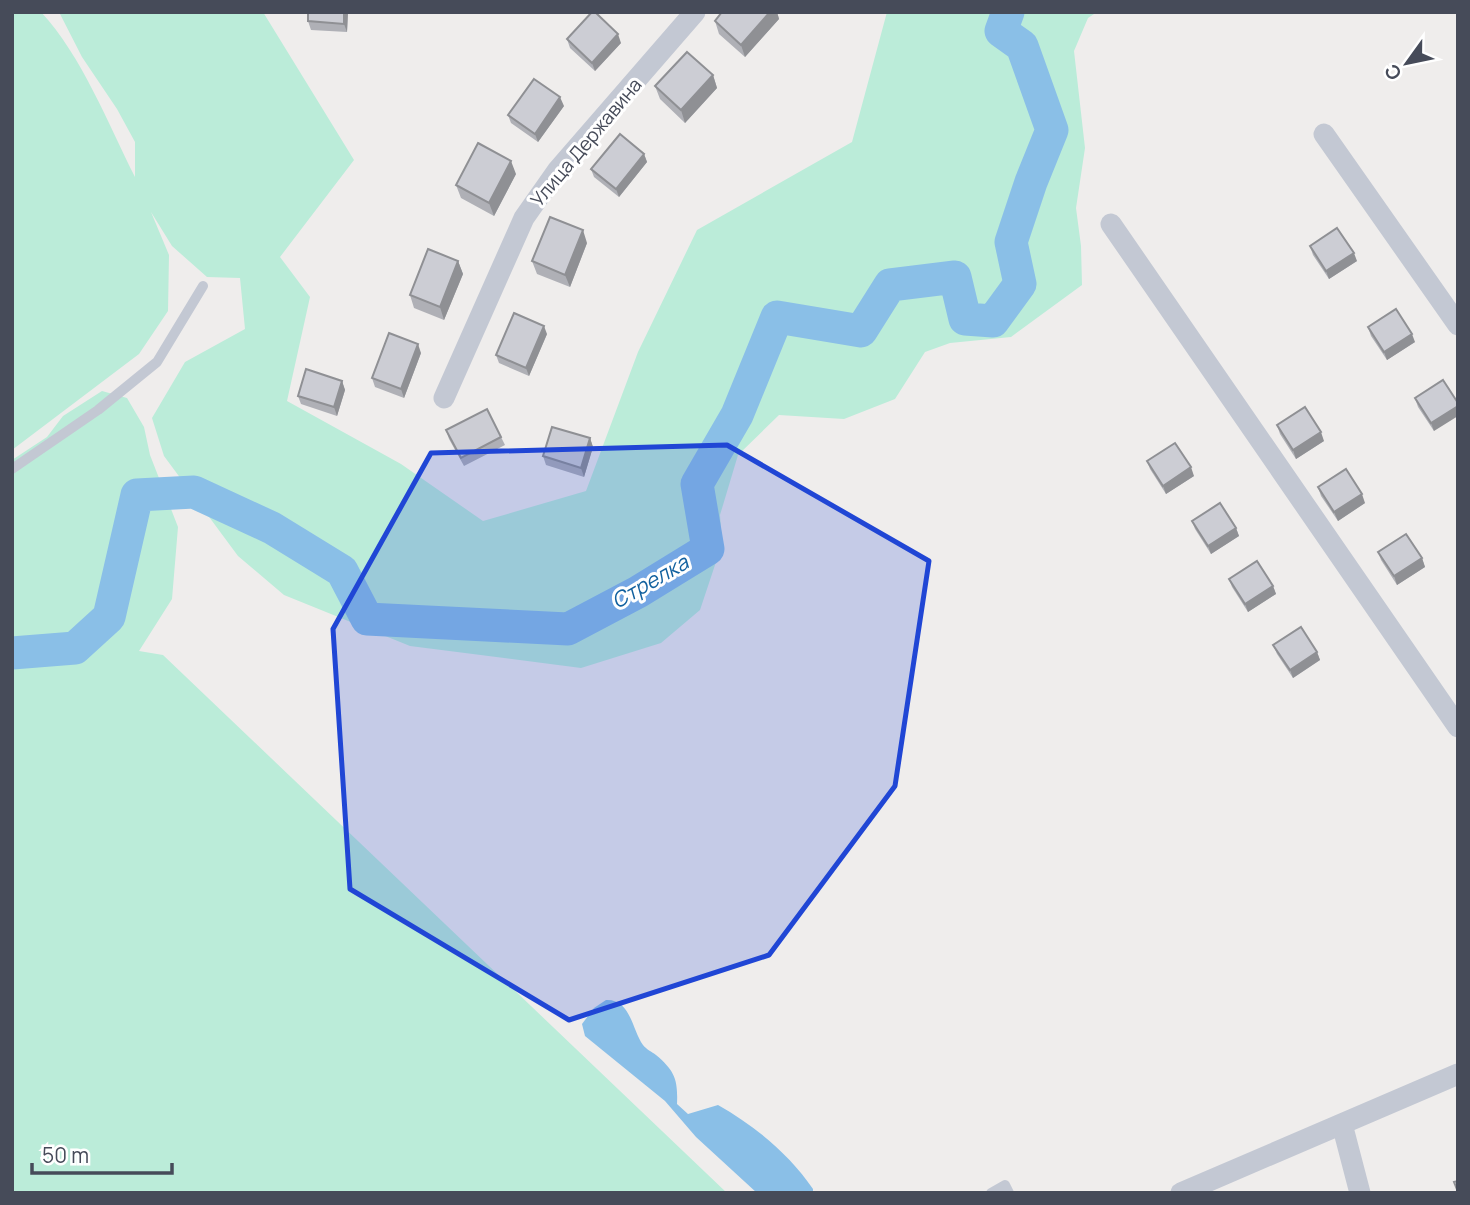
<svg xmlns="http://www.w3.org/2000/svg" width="1470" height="1205" font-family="Manrope,sans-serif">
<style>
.green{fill:#bbecd9}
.water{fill:#8abfe7}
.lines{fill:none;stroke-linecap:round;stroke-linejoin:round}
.river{stroke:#8abfe7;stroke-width:33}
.service{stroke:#c3c8d3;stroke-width:10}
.minor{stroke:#c3c8d3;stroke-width:21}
.wall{fill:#afb0b6}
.shaded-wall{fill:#8f9094}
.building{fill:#cccdd4;stroke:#8f9094;stroke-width:2}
.marked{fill:#2046d5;fill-opacity:0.2;stroke:#2046d5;stroke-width:5;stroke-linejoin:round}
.labels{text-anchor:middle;stroke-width:6;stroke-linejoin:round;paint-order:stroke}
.street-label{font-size:19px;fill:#464b59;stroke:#fff}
.water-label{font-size:21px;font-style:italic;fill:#12619f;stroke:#fff}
</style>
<rect width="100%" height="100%" fill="#efedec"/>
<path class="green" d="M12 12H41C82 56 108 124 135 177V142L117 109 82 57 59 12H263L354 160 280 257 310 297 287 401 401 464 483 521 586 491 638 352 697 230 852 142 887 12H1097L1088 18 1074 51 1085 148 1076 208 1081 246 1082 285 1011 337 950 343 925 352 895 399 844 419 779 415 738 455 720 515 722 544 700 610 661 643 581 668 410 646 284 595 238 556 164 456 152 418 185 362 245 329 240 278 207 277 172 246 151 212 169 255 168 311 139 354 12 450Z
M102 391 127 398 144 427 150 455 178 527 172 599 139 651 163 655 727 1193H12V460L47 437 63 416Z"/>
<path class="water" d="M606 1000C631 999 632 1030 643 1045 646 1049 652 1052 656 1055 675 1071 678 1080 677 1104L688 1114 718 1105C755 1126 789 1154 813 1189V1193H757L696 1137 665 1101 585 1036 582 1024 594 1008Z"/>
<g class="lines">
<path class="river" d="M12 653 75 648 109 617 137 495 194 492 272 528 342 571 367 619 568 629 638 592 708 549 697 484 737 415 777 317 861 331 890 285 955 277 965 319 993 321 1020 284 1011 242 1031 182 1052 130 1022 46 1001 31 1008 12"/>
<path class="service" d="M12 469 98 410 157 362 203 286
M991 1193 1005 1185 1009 1193"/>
<path class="minor" d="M1324 134 1458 325
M1111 224 1458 727
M444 398 524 218 557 171 695 12
M1342 1124 1360 1193
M1181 1193 1458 1074"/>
</g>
<path class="wall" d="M308 12H348L347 32 311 30 308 21Z
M722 12H777L779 19 745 57 719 34 715 21Z
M567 39 621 43 595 71 570 48Z
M713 75 717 88 685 123 660 99 655 86Z
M564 106 538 142 511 123 508 115Z
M644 154 647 162 619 197 594 177 591 169Z
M516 174 494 216 461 198 456 185Z
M587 243 570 287 537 274 532 261Z
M1310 246 1357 261 1329 279 1313 255Z
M458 261 463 274 444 320 414 308 410 295Z
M1368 327 1415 342 1387 360 1371 336Z
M547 334 529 376 499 363 496 355Z
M421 353 404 398 375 387 372 378Z
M1443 380 1434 431 1418 407 1415 398Z
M342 381 345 390 337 416 301 404 298 396Z
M1277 425 1324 441 1296 459 1280 434Z
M446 430 501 437 505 445 464 466 449 439Z
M590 438 593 447 584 477 546 465 543 456Z
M1147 461 1194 476 1166 494 1150 469Z
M1318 487 1365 503 1338 521 1321 496Z
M1192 521 1236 528 1239 536 1211 554 1195 529Z
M1378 552 1422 558 1425 567 1397 585 1381 560Z
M1229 579 1273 586 1276 594 1248 612 1232 587Z
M1273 645 1317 652 1320 660 1293 678 1277 654Z"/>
<path class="shaded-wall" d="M344 12H348L347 32 344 24Z
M770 12H777L779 19 745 57 741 45Z
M618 34 621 43 595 71 592 63Z
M713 75 717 88 685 123 681 110Z
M560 97 564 106 538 142 535 134Z
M644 154 647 162 619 197 616 189Z
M511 161 516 174 494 216 489 203Z
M583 230 587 243 570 287 565 275Z
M1354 253 1357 261 1329 279 1326 271Z
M458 261 463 274 444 320 440 307Z
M544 326 547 334 529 376 526 368Z
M1412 334 1415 342 1387 360 1384 352Z
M418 344 421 353 404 398 401 389Z
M342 381 345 390 337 416 334 407Z
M1458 406V416L1434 431 1431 423Z
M1321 432 1324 441 1296 459 1293 450Z
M590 438 593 447 584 477 581 468Z
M1191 467 1194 476 1166 494 1163 486Z
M1362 494 1365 503 1338 521 1334 512Z
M1236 528 1239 536 1211 554 1208 546Z
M1422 558 1425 567 1397 585 1394 576Z
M1273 586 1276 594 1248 612 1245 604Z
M1317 652 1320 660 1293 678 1290 670Z"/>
<path class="building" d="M308 12H344V24L308 21Z
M592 12H595L618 34 592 63 567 39Z
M722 12H770L741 45 715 21Z
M687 52 713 75 681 110 655 86Z
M534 79 560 97 535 134 508 115Z
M620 134 644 154 616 189 591 169Z
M478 143 511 161 489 203 456 185Z
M550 217 583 230 565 275 532 261Z
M1337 228 1354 253 1326 271 1310 246Z
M428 249 458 261 440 307 410 295Z
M1396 309 1412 334 1384 352 1368 327Z
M514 313 544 326 526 368 496 355Z
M389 333 418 344 401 389 372 378Z
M306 369 342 381 334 407 298 396Z
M1443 380 1458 403V406L1431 423 1415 398Z
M1305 407 1321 432 1293 450 1277 425Z
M487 409 501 437 461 458 446 430Z
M552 427 590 438 581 468 543 456Z
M1175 443 1191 467 1163 486 1147 461Z
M1346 469 1362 494 1334 512 1318 487Z
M1220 503 1236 528 1208 546 1192 521Z
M1406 534 1422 558 1394 576 1378 552Z
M1257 561 1273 586 1245 604 1229 579Z
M1301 627 1317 652 1290 670 1273 645Z
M1458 1181V1192L1454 1182Z"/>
<path class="marked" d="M727 445 929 561 895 786 769 955 569 1020 350 889 333 629 431 453Z"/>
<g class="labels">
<g class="street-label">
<text transform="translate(586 142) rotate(-50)" y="7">Улица Державина</text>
</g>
<g class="water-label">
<text transform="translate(650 582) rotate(-30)" y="7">Стрелка</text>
</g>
</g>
<rect width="1470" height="1205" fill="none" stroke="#464b59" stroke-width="28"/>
<g transform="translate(1407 63) rotate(237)" stroke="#ffffff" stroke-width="5" paint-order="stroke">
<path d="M0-5L12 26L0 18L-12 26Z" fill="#464b59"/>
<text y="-10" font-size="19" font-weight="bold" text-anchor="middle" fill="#464b59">С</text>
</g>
<path d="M32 1163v10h140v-10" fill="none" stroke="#464b59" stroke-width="3.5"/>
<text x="42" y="1163" font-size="21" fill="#464b59" stroke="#ffffff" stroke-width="5" paint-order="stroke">50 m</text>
</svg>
